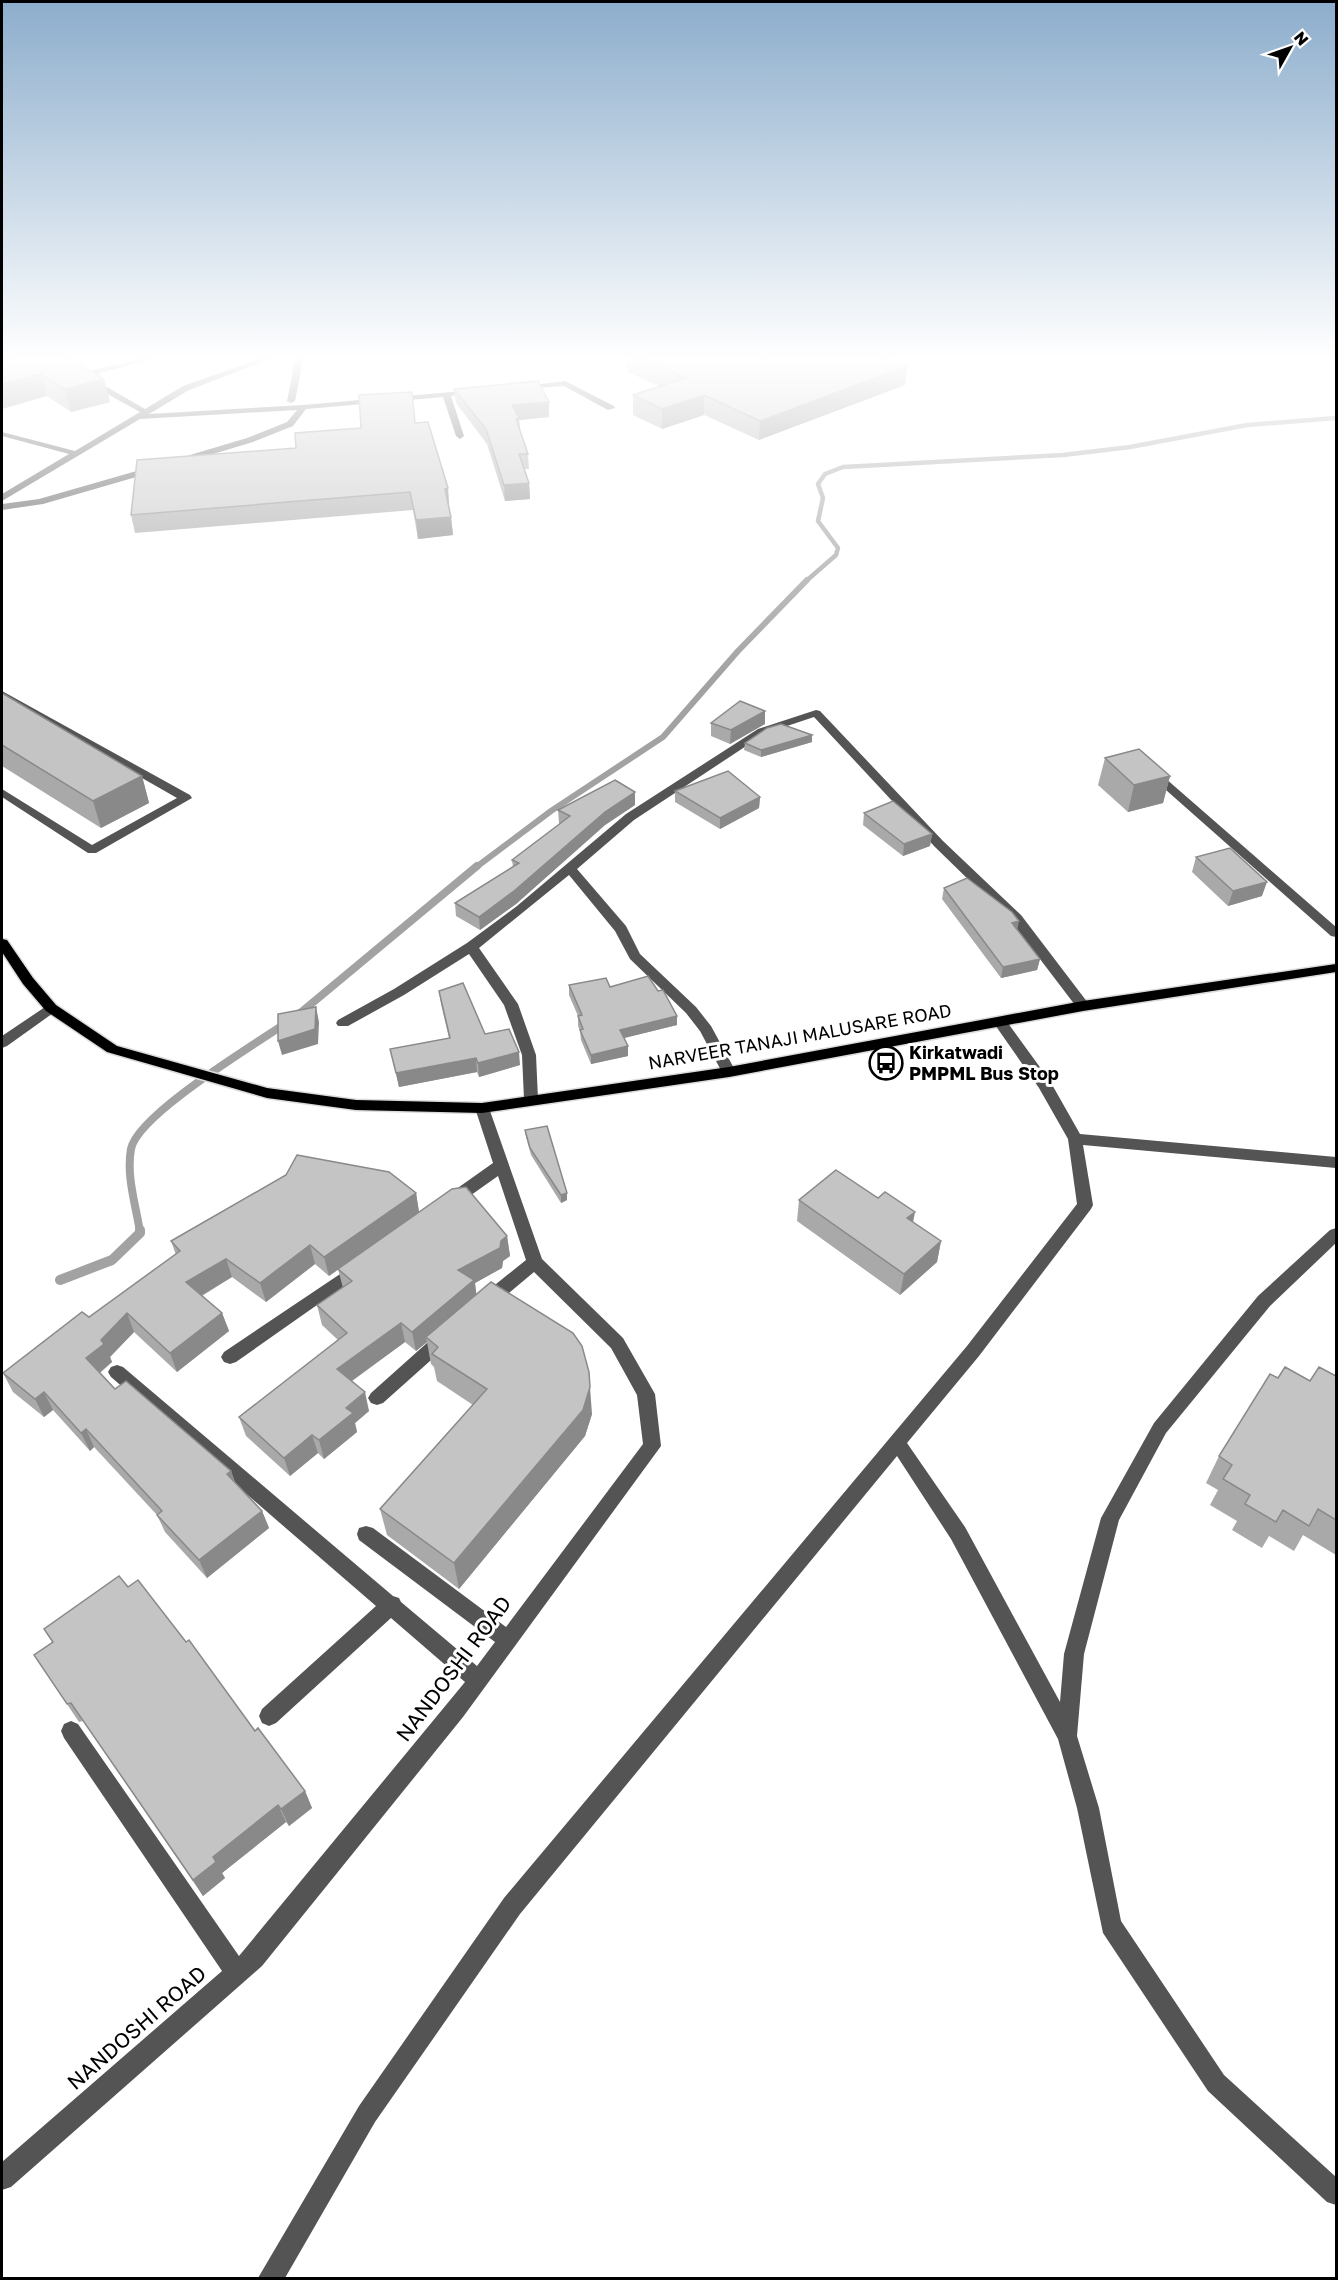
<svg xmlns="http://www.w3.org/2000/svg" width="1338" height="2280" font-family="'Golos Text',sans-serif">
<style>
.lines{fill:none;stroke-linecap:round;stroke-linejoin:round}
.stream-far3{stroke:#a2a2a2;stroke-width:4.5}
.stream-far2{stroke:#a2a2a2;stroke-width:6}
.stream-far1{stroke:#a2a2a2;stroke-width:8}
.stream{stroke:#a2a2a2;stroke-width:10}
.major-casing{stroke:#dbdbdb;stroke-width:3}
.minor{fill:#545454;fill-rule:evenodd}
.major{fill:#000;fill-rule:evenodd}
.wall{fill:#a9a9a9}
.shaded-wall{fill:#898989}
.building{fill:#c4c4c4;stroke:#898989;stroke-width:1.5}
.labels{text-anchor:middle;stroke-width:6;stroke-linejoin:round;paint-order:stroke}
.street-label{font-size:18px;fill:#000;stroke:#fff}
.poi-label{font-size:18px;font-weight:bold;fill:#000;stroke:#fff;text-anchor:start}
.near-street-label{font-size:21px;fill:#000;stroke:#fff}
</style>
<rect width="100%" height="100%" fill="#fff"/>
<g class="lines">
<path class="stream-far3" d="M805 582 836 555 838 548 818 521 823 498 818 484 825 474 843 467 1063 455 1130 447 1247 425 1336 418"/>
<path class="stream-far2" d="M475 868 551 811 663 737 738 651 807 580"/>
<path class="stream-far1" d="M299 1014 477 866
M140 1232C136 1206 126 1176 131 1149 137 1115 254 1045 286 1023"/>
<path class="stream" d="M60 1280 112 1260 140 1233V1230"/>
<g class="major-casing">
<path id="major" d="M2 939 7 940 33 978 56 1005 117 1046 267 1088 356 1100 482 1103 729 1067 1083 1001 1336 964V972L1083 1011 729 1077 482 1113 356 1110 267 1098 107 1052 46 1011 23 984 2 952Z"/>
</g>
<path class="minor" d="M154 356H166L99 373 100 383 145 409 183 386 268 356H278L189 390 149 414 303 405 474 390 478 392 451 396 464 436 460 439 456 436 443 397 306 409 293 426 253 442 183 463 180 462V458L247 438 287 422 297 410 140 419 2 501V494L69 454 2 436V432L75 451 140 412 93 386 92 370Z
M296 356H304L295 401 291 403 287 401Z
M565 381 614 406 615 408 608 410 564 386 522 389 518 387Z
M154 466 157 467V471L43 504 2 510V504L39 499Z
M2 691 190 795 192 798 96 853H88L2 797V789L92 845 177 798 2 698Z
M816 710 820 711 943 841 1021 915 1088 1003 1090 1006 1088 1009H1078L1011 921 935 847 814 717 766 733 634 820 577 869 626 926 640 954 696 1007 711 1026 736 1072 734 1076H724L700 1031 686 1013 630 959 615 931 569 875 479 948 518 1004 536 1055 538 1099 536 1103 531 1104 524 1099 522 1055 504 1005 469 954 404 995 348 1026H338L336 1023 338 1020 394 989 467 943 517 906 626 814 758 729Z
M1153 770 1157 771 1336 927V937L1331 936 1149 775 1147 773Z
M51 1003 58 1008 56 1011 7 1046 2 1048V1036Z
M1000 1017 1005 1019 1050 1081 1080 1134 1336 1157V1168L1083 1145 1093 1205 1091 1209 979 1356 907 1443 965 1527 1060 1702 1064 1654 1101 1518 1154 1423 1258 1296 1330 1230 1336 1228V1243L1270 1306 1166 1433 1119 1520 1084 1654 1077 1736 1099 1808 1121 1921 1224 2075 1336 2177V2205L1327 2202 1208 2091 1103 1933 1077 1808 1058 1739 951 1539 897 1456 520 1914 375 2122 285 2278H258L359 2106 504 1898 967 1346 1077 1204 1068 1139 1039 1088 993 1022Z
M482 1103 489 1108 542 1259 623 1338 655 1394 661 1446 463 1717 262 1966 11 2187 2 2190V2162L222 1971 64 1738 61 1731 64 1724 71 1721 78 1724 239 1956 465 1682 391 1618 276 1723 269 1726 262 1723 259 1716 262 1709 376 1606 111 1377 108 1372 111 1367 117 1365 123 1367 393 1596 399 1598 401 1602 477 1666 495 1642 359 1540 357 1534 359 1528 366 1526 373 1528 506 1627 643 1444 637 1395 611 1348 534 1272 492 1307 486 1309 480 1307 478 1302 480 1297 526 1260 498 1176 457 1205H445L443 1201 445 1197 493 1163 475 1108Z
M358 1262 364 1264 366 1268 364 1272 236 1362 230 1364 224 1362 221 1357 224 1352Z
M443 1332 449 1334 451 1339 449 1344 383 1403 377 1405 371 1403 368 1398 371 1393 437 1334Z"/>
<use href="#major" class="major"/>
</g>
<path class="wall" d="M18 356 110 402 71 412 47 396Z
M627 356H807L905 385 759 440 704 415 662 429 633 415V395L660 386 627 372Z
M454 389 549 417 519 420 520 428 528 454 529 469H524L529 483 530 499 505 501 487 444 456 403Z
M296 448 448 488 449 506 451 517 453 535 418 539 413 510 135 533 131 515Z
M2 693 142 776 149 803 101 828 2 766Z
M711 723 765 724 730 744 711 736Z
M812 735V742L761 757 744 750 745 743Z
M1105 758 1170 776 1163 803 1128 812 1098 785Z
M675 791 760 797 759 808 720 829 675 802Z
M635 792V805L605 825 516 904 480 930 456 916 455 903 513 867 512 860 560 824 559 823 558 810Z
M864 813 932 834 930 846 903 856 863 825Z
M1196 857 1262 896 1228 906 1192 872Z
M944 888 1017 930 1040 959 1037 970 1001 978 942 899Z
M569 985 610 987 658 991 677 1016V1025L624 1038 628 1046V1056L591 1064 581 1040 580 1031 578 1026V1016L569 995Z
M439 991 485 1034 520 1065 479 1077 477 1072 399 1087 390 1049 449 1038 441 1004Z
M525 1130 567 1193V1200L561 1203 531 1155 526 1137Z
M416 1193 419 1212 329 1276 315 1264 266 1302 232 1277 202 1296 222 1313 229 1331 177 1372 134 1332 110 1357 112 1362 100 1373 115 1389 231 1471 235 1482 262 1511 269 1528 207 1578 165 1532 157 1515 94 1447 90 1451 53 1410 44 1417 13 1392 3 1373 89 1317 176 1255 171 1241Z
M799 1200 913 1222 941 1241 937 1262 900 1295 797 1221Z
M507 1236 510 1256 503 1261 502 1268 475 1283 476 1295 592 1414 585 1436 459 1589 387 1535 380 1509 473 1405 437 1381 434 1367 431 1364 427 1342 416 1351 405 1342 352 1381 369 1411 355 1423 357 1432 324 1459 318 1453 290 1476 246 1436 239 1417 338 1340 322 1325 317 1305 343 1288 338 1269Z
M1336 1376V1555L1303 1535 1294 1551 1269 1536 1262 1548 1232 1530 1237 1521 1210 1505 1218 1490 1206 1483 1219 1456 1278 1378 1310 1381Z
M128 1587 255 1731 305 1791 312 1808 289 1826 286 1822 222 1873 225 1878 203 1896 83 1721 79 1722 34 1655 52 1642 44 1629Z"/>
<path class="shaded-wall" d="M907 366 905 385 759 440 760 421Z
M41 374 47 396 2 409V384Z
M104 379 110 402 71 412 65 389Z
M704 395V415L662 429V409Z
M549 402V417L519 420 520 433 512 405Z
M529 483 530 499 505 501 504 485Z
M448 488 449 506 447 507 445 489Z
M451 517 453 535 418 539 416 520Z
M765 711V724L730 744 731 730Z
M812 735V742L761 757V750Z
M142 776 149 803 101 828 93 801Z
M1170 776 1163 803 1128 812 1134 785Z
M635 792V805L605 825 516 904 480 930 479 917 605 812Z
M760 797 759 808 720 829V818Z
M932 834 930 846 903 856 904 844Z
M1267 882 1262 896 1228 906 1233 891Z
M1019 921 1017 932 1012 923Z
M1040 959 1037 970 1001 978 1003 967Z
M316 1007 319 1022 318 1044 282 1055 278 1041Z
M677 1016V1025L620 1039V1030Z
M628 1046V1056L591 1064V1055Z
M519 1052 520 1065 479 1077 478 1063Z
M476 1058 477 1072 399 1087 396 1073Z
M416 1193 419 1212 329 1276 324 1257Z
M567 1193V1200L561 1203V1195Z
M915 1212 911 1233 907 1218Z
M507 1236 510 1256 503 1261 502 1268 475 1283 477 1299 426 1337 427 1342 416 1351 412 1332 458 1270Z
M941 1241 937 1262 900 1295 904 1274Z
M310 1245 315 1264 266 1302 260 1283Z
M226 1259 232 1277 192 1301 186 1282Z
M127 1313 134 1332 110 1357 112 1362 94 1377 86 1358 101 1340Z
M222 1313 229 1331 177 1372 170 1353Z
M401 1323 405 1342 342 1388 337 1369Z
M590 1387 592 1414 585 1436 459 1589 454 1563Z
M44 1392 53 1410 44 1417 35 1399Z
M365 1392 369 1411 355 1423 357 1432 324 1459 319 1440 346 1408Z
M86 1429 94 1447 90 1451 81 1433Z
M312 1435 318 1453 290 1476 284 1458Z
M231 1471 237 1489 227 1474Z
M262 1511 269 1528 207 1578 199 1560Z
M305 1791 312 1808 289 1826 281 1809Z
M278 1805 286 1822 222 1873 225 1878 203 1896 193 1880 213 1857Z"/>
<path class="building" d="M18 356H66L104 379 65 389 41 374 2 384V360Z
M632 356H807L811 357 815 356H880L907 366 760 421 704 395 662 409 633 395 686 378Z
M538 381 549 402 512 405 519 418 516 419 528 454H519L529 483 504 485 486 429 454 389Z
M412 392 415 423 428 422 448 488 445 489 451 517 416 520 410 492 131 515 137 460 296 448 295 433 361 428 359 395Z
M2 693 142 776 93 801 2 745Z
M740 701 765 711 731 730 711 723Z
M781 724 812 735 761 750 745 743 767 728Z
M1139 749 1170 776 1134 785 1105 758Z
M728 771 760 797 720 818 675 791Z
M615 780 635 792 605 812 514 891 479 917 455 903 519 863 512 860 570 816 558 810Z
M893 801 932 834 904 844 864 813Z
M1230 848 1267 882 1233 891 1196 857Z
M967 878 1012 912 1019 921 1012 923 1040 959 1003 967 944 888Z
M648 976 658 991 663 990 677 1016 620 1030 628 1046 591 1055 580 1030 583 1029 578 1016 582 1015 569 985 606 978 610 987Z
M463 983 485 1034 509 1029 519 1052 478 1063 476 1058 396 1073 390 1049 450 1038 439 991Z
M316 1007 315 1029 278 1041V1014Z
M547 1126 567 1193 561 1195 530 1148 525 1130Z
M297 1155 389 1172 416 1193 324 1257 310 1245 260 1283 226 1259 186 1282 222 1313 170 1353 127 1313 101 1340 104 1344 86 1358 115 1389 126 1381 231 1471 227 1474 262 1511 199 1560 157 1515 162 1511 86 1429 81 1433 44 1392 35 1399 3 1373 82 1312 89 1317 180 1251 171 1241 286 1175Z
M836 1170 878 1198 885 1192 915 1212 907 1218 941 1241 904 1274 799 1200Z
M466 1187 507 1236 501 1241 500 1248 458 1270 474 1280 412 1332 401 1323 337 1369 365 1392 346 1408 353 1413 319 1440 312 1435 284 1458 239 1417 347 1333 317 1305 352 1281 338 1269 452 1189Z
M491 1282 573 1333 582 1346 589 1372 590 1387 583 1410 454 1563 380 1509 487 1389 432 1354 438 1347 426 1337Z
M1285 1367 1310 1381 1319 1367 1336 1376V1520L1318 1509 1309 1526 1283 1510 1276 1522 1245 1504 1250 1495 1223 1479 1232 1465 1219 1456 1270 1374 1278 1378Z
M119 1576 128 1587 138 1580 186 1642 189 1640 255 1731 258 1728 305 1791 281 1809 278 1805 213 1857 216 1862 193 1880 71 1703 67 1704 34 1655 53 1642 44 1629Z"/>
<linearGradient id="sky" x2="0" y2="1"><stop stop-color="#8cadcc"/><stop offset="0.53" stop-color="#fff"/><stop offset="1" stop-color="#fff" stop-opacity="0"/></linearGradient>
<rect width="1338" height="675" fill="url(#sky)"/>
<defs>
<g id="bus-ring" transform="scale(1.725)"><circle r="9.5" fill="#fff" stroke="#000" stroke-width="1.5"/><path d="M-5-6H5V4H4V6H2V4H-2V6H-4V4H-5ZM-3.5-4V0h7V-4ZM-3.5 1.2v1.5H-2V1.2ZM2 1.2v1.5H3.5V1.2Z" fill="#000"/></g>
</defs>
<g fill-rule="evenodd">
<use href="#bus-ring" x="886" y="1063"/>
</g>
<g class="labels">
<g class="street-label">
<text transform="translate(800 1037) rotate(-10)" y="6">NARVEER TANAJI MALUSARE ROAD</text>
</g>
<g class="poi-label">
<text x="909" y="1059">Kirkatwadi<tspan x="909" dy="21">PMPML Bus Stop</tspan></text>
</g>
<g class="near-street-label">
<text transform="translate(454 1669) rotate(-53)" y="7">NANDOSHI ROAD</text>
<text transform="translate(137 2028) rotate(-41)" y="7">NANDOSHI ROAD</text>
</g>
</g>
<rect width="1338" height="2280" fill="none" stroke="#000000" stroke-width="6"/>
<g transform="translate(1290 48) rotate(50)" stroke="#ffffff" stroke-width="4.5" paint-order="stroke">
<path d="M0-4.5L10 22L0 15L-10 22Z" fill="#000000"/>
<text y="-9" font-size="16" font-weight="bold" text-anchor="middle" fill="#000000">N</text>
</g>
</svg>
